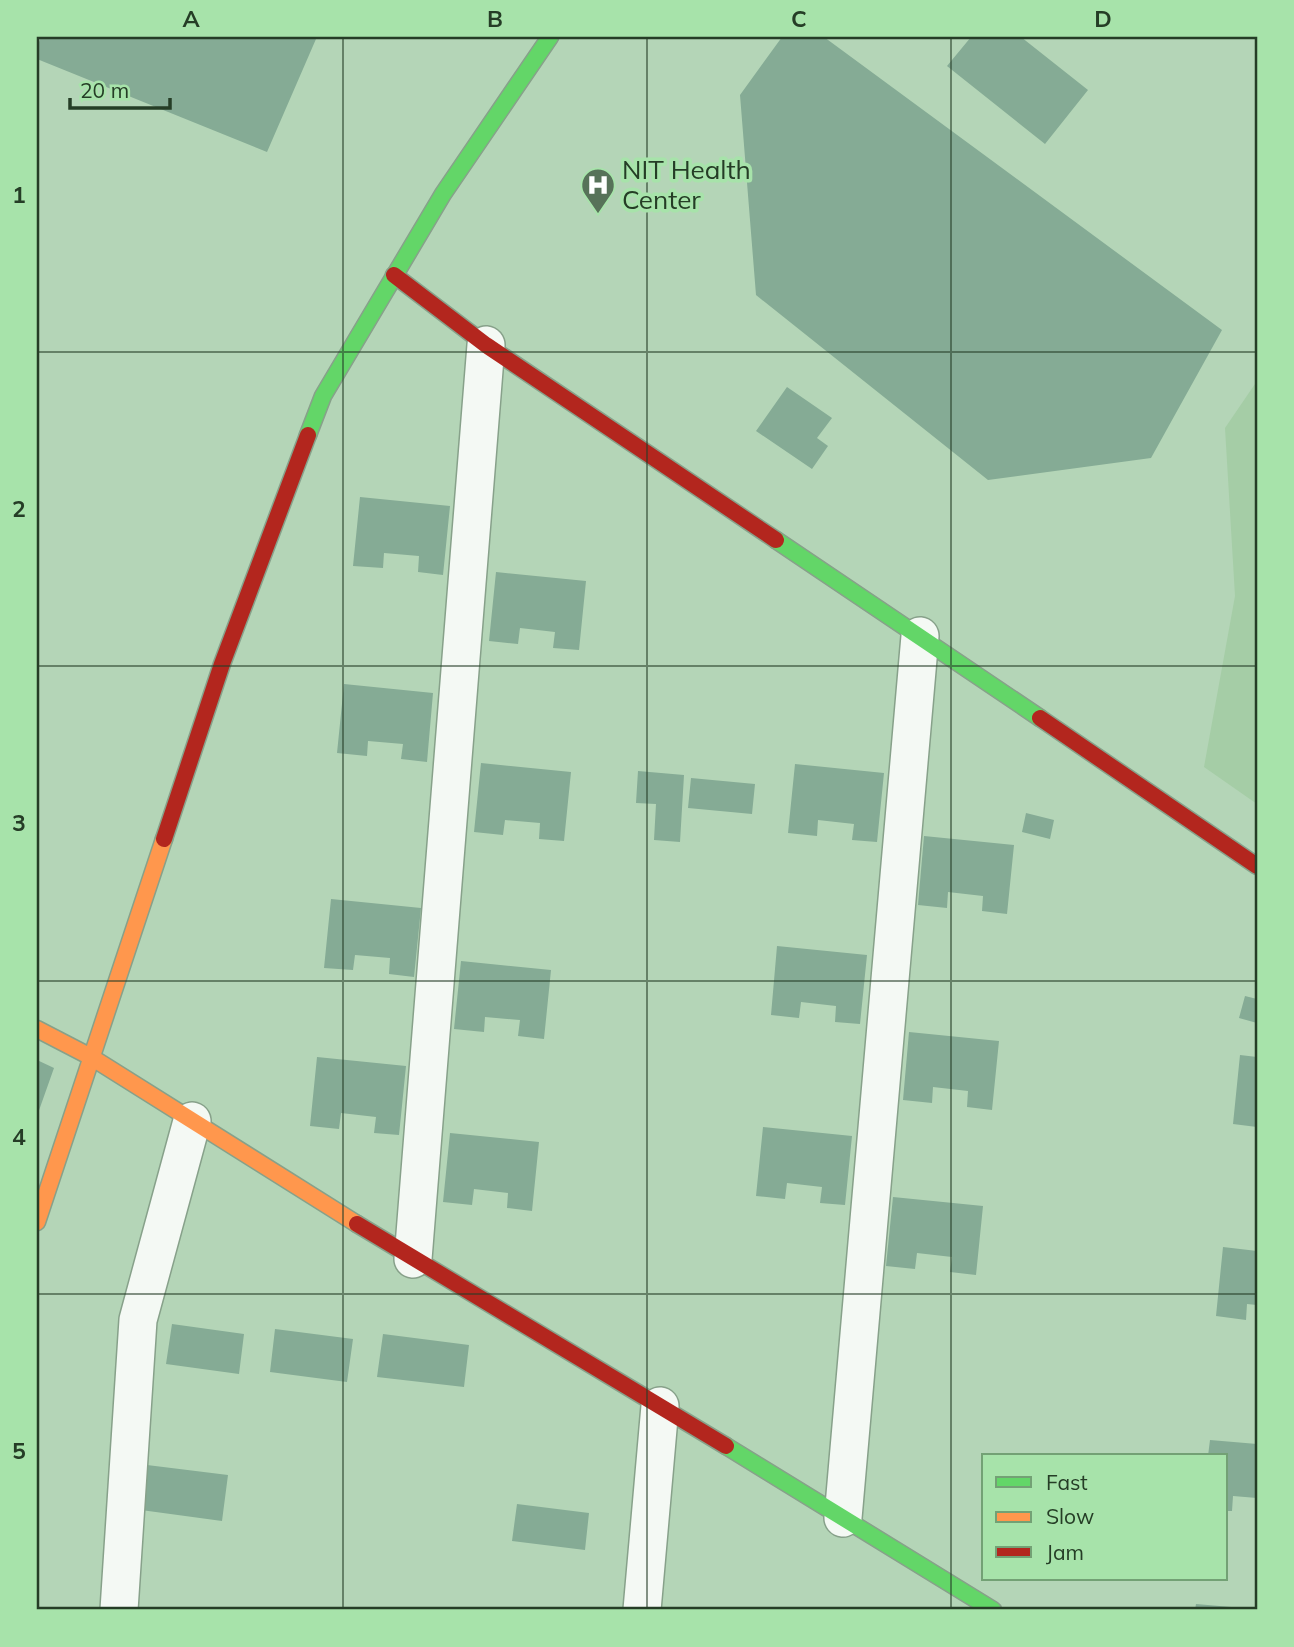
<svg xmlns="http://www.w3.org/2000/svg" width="1294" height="1647" font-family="Mulish,sans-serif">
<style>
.green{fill:#a5cda6}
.building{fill:#85ab95}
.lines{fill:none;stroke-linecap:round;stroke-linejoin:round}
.street-casing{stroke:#87a18a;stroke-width:40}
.fast-casing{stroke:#87a18a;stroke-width:19}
.slow-casing{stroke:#87a18a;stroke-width:19}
.jam-casing{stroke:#87a18a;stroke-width:19}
.street{stroke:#f4f9f4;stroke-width:37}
.fast{stroke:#63d668;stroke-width:16}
.slow{stroke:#ff974d;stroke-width:16}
.jam{stroke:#b3261e;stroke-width:16}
.grid{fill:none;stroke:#253d26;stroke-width:2;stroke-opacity:0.55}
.labels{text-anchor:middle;stroke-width:7;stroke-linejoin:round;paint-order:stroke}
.poi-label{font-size:26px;fill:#253d26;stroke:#a7e3aa;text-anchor:start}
.neatline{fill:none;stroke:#253d26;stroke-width:2.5}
.grid-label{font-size:23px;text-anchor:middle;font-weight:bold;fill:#253d26}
</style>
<rect width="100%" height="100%" fill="#b4d5b7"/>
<path class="green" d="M1257 381V804L1204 767 1235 596 1225 428Z"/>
<path class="building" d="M41 37H310L316 39 267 152 37 59V47Z
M782 37H824L1222 330 1151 458 988 480 756 295 740 95Z
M971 37H1021L1088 90 1045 144 947 66Z
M787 387 832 418 817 438 828 446 812 469 756 431Z
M360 497 450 506 443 575 418 572 419 556 384 553 383 568 353 566Z
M496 572 586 581 579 650 553 648 555 632 520 628 518 644 489 641Z
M344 684 433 693 427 762 401 759 403 744 368 741 367 756 337 753Z
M481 763 571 772 564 841 539 839 540 823 505 820 503 835 474 832Z
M795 764 884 773 877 842 852 840 854 824 818 820 817 836 788 833Z
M638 771 684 775 680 842 654 840 656 804 636 803Z
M691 778 755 784 752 814 688 808Z
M1026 813 1054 820 1050 839 1022 832Z
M924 836 1014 845 1007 914 982 911 983 896 948 892 947 908 918 905Z
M331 899 421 908 414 977 389 974 390 958 355 955 353 970 324 968Z
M777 946 867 955 860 1024 835 1022 836 1006 801 1002 799 1018 771 1015Z
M461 961 551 970 544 1039 518 1036 520 1020 485 1017 484 1032 454 1029Z
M1245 996 1257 999V1023L1239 1018Z
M909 1032 999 1041 992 1110 967 1107 968 1091 933 1087 932 1103 903 1100Z
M1240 1055 1257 1057V1127L1233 1124Z
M317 1057 406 1066 399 1135 374 1133 376 1117 341 1113 339 1129 310 1126Z
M37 1060 54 1068 37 1116Z
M763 1127 852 1136 845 1205 820 1203 822 1187 787 1183 785 1199 756 1196Z
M450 1133 539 1142 532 1211 507 1208 508 1193 474 1189 472 1205 443 1202Z
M893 1197 983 1206 976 1275 950 1272 952 1257 917 1253 915 1269 886 1266Z
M1223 1247 1257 1251V1305L1247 1304 1246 1320 1216 1316Z
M172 1324 244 1334 239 1374 166 1364Z
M275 1329 353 1339 347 1382 270 1372Z
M383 1334 469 1345 464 1387 377 1377Z
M1210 1440 1257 1444V1498L1233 1496 1232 1511H1226V1456H1208Z
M147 1465 228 1475 222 1521 141 1510Z
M517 1504 589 1513 585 1550 512 1541Z
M1196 1604 1243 1608V1610H1195Z"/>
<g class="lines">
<g class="street-casing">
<path id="street" d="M413 1259 486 345
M843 1518 920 636
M119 1610 138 1320 192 1121
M642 1610 660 1406"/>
</g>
<g class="fast-casing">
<path id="fast" d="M308 435 323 396 443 194 550 37
M776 540 1040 718
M726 1446 993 1610"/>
</g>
<g class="slow-casing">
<path id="slow" d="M37 1029 91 1057 357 1224
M37 1222 164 839"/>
</g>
<g class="jam-casing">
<path id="jam" d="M394 275 486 345 776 540
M1040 718 1257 866
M164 839 222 664 308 435
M357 1224 726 1446"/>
</g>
<use href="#street" class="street"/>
<use href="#fast" class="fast"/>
<use href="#slow" class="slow"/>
<use href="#jam" class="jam"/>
</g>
<path class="grid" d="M343 37V1610M647 37V1610M951 37V1610M37 352H1257M37 666H1257M37 981H1257M37 1294H1257"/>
<defs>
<g id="hospital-pin" transform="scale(1.75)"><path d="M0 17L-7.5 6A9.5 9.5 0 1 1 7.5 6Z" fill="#577259" stroke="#a7e3aa"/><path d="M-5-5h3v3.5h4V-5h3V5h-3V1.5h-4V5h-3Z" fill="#fff"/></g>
</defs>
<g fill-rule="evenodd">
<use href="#hospital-pin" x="598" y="185"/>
</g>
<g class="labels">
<g class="poi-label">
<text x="622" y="179">NIT Health<tspan x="622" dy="30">Center</tspan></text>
</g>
</g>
<rect width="1294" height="1647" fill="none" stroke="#a7e3aa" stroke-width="77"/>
<rect x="982" y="1454" width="245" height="126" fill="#a7e3aa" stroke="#73a175" stroke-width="2"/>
<rect x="996" y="1477" width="35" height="10" fill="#63d668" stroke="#73a175" stroke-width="2"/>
<text x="1046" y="1490" font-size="21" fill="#253d26">Fast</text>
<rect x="996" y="1512" width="35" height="10" fill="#ff974d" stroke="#73a175" stroke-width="2"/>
<text x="1046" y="1524" font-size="21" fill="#253d26">Slow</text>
<rect x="996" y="1547" width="35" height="10" fill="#b3261e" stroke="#73a175" stroke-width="2"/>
<text x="1046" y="1560" font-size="21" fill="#253d26">Jam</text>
<path d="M70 98v10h100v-10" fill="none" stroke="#253d26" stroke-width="3.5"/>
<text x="80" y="98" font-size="21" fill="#253d26" stroke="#a7e3aa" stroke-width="5" paint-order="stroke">20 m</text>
<rect x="38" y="38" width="1218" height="1570" class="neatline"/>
<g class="grid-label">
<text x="191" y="27">A</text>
<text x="495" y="27">B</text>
<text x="799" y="27">C</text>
<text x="1103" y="27">D</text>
<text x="19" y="203">1</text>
<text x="19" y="517">2</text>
<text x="19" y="831">3</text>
<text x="19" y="1145">4</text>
<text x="19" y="1459">5</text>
</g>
</svg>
